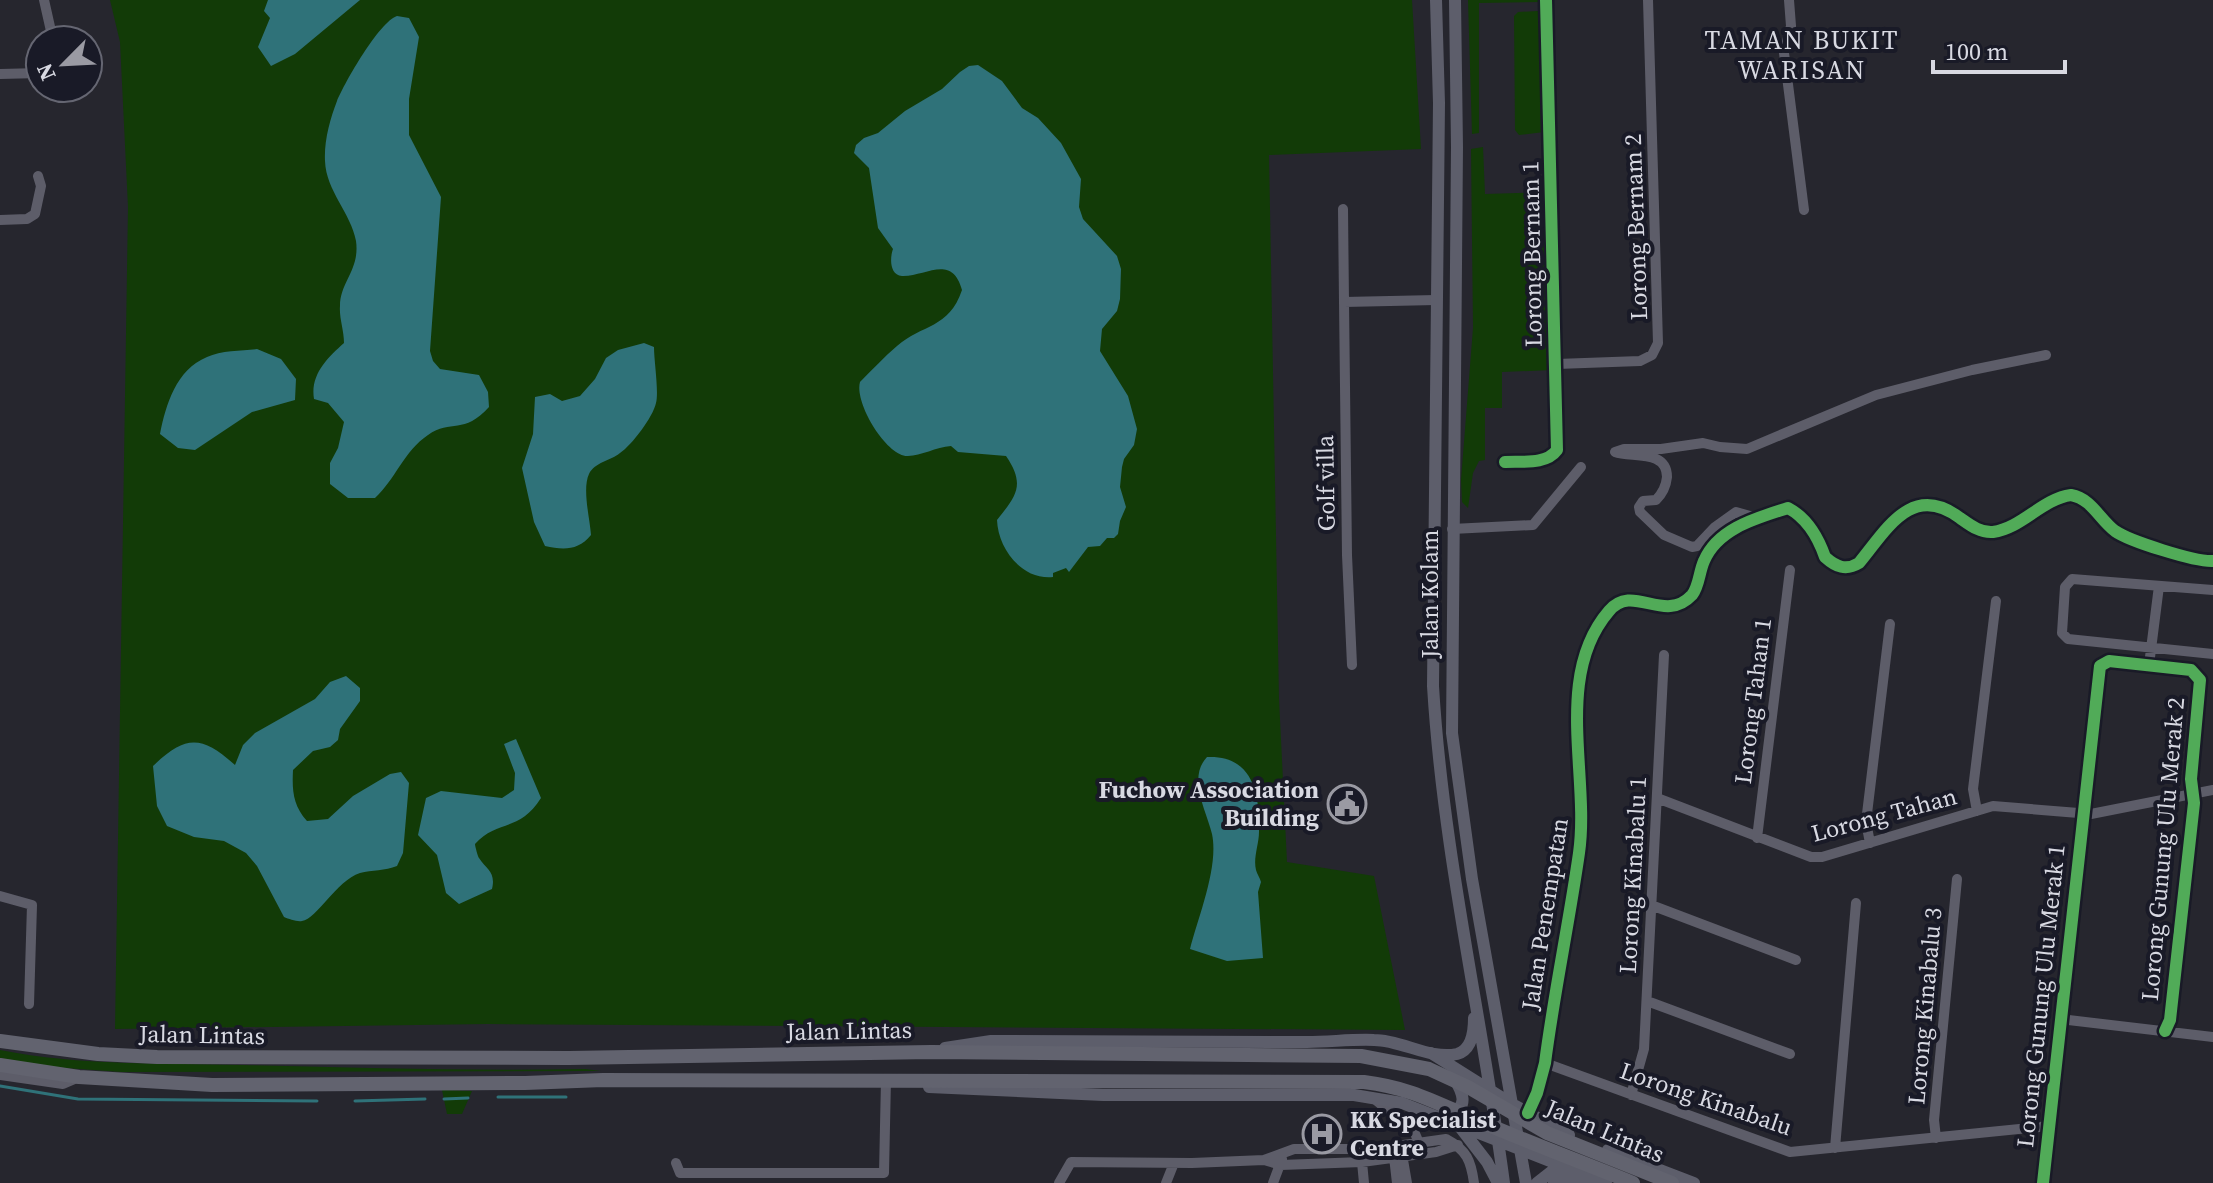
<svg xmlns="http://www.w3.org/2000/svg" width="2213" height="1183" font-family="'Source Serif 4',serif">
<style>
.green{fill:#123b07}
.water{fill:#2f7279}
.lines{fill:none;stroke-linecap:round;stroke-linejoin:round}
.stream{stroke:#2f7279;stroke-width:3}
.minor{stroke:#5d5d69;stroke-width:10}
.major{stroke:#5d5e6b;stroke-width:12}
.highway{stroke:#62636f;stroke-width:14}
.cycleway-casing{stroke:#191a27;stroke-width:17}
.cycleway{stroke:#51ab58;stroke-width:12}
.labels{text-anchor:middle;stroke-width:8;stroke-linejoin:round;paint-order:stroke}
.street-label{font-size:24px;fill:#d8d9e2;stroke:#191a27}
.poi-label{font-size:24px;font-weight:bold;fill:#d8d9e2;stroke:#191a27;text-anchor:end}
.neighbourhood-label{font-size:26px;letter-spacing:2px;fill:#d8d9e2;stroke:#191a27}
</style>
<rect width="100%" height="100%" fill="#26262e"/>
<path class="green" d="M110 0H1412L1421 149 1269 155 1279 699 1287 862 1374 876 1405 1030 488 1024 115 1029 128 207 120 42Z
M1468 0H1543V2L1479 3V133L1472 134Z
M1538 11 1542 15 1544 132 1519 135 1515 130 1514 16 1518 12Z
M1483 147 1485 194 1549 192 1553 370 1502 372V408H1485V460L1479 461 1473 473 1468 508 1462 502 1461 480 1473 328 1471 149Z
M0 1050C81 1066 161 1063 243 1065 357 1068 471 1071 585 1069L601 1071 122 1072 51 1067 0 1058Z
M442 1090 472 1091 462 1114H447Z"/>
<path class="water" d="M268 0H360L295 54 271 66 258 47 270 18 264 11Z
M397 16 409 18 419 37 409 99V135L441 197 430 351 433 361 440 369 479 375 488 392 489 407C464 435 451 419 428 435 404 451 395 480 375 498H348L330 484V463L338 448 344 422 328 403 314 399C310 375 327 358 344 343 344 330 339 318 340 306 340 282 360 270 356 241 351 213 326 191 325 161 324 141 330 119 337 101 345 82 379 22 397 16Z
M978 65 1002 81 1022 108 1038 118 1061 143 1081 179 1079 207 1083 219 1117 256 1121 269 1120 299 1117 311 1102 329 1100 351 1128 396 1137 429 1134 445 1124 459 1122 467 1120 487 1126 507 1120 521 1118 534 1114 538H1107L1100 546 1088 547 1069 572 1066 568 1053 573V577C1021 580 998 548 997 520 1016 496 1026 485 1006 456L958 452 951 446C936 447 921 456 908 456 887 457 854 403 860 382 872 370 884 357 897 346 922 324 949 329 962 290 952 253 925 277 902 276 889 275 890 257 893 249L878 228 869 168 854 153 856 145 864 138 878 133 905 111 942 89 960 72 969 66Z
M644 343 654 347C654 361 659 392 656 403 653 417 632 445 620 453 610 461 595 462 589 474 582 489 590 519 591 535 578 551 563 550 545 546L534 522 522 468 533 434 535 397 550 394 562 401 580 396 595 379 606 358 618 350Z
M257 349 281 359 296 379 295 400 252 412 195 450 178 448 160 434C166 404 176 370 207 357 221 350 242 351 257 349Z
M346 676 360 688V701L340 729 338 740 330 747 313 751 293 770C292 791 293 805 307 821L328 819 353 796 390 774 401 772 409 783 403 853 397 866C385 871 372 870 360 873 336 881 317 919 302 921 297 922 289 919 284 917L257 866 246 853 224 841 194 837 167 826 157 806 153 766C186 735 201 735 235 765L243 745 255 733 315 699 330 682Z
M516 739 541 798C520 832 496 820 475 844 475 846 478 857 479 858 487 870 496 872 492 889L459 904 446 893 437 855 418 835 426 798 441 791 502 798 514 790 515 773 504 744Z
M1207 757C1253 755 1260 794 1259 832 1259 844 1253 858 1256 870 1257 874 1260 878 1261 882L1258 892 1263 958 1227 961 1190 949C1198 917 1219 867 1212 834 1207 812 1187 778 1207 757Z"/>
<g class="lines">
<path class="stream" d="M0 1086 78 1099 317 1101
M498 1097H566
M444 1099 468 1098
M355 1101 425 1099"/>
<path class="minor" d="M44 0 53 40
M1789 0 1791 26 1784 53 1804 210
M0 74 40 73
M1343 209 1344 302
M0 220 27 219 35 214 41 186 38 176
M1557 364 1640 361 1652 355 1658 343 1648 0
M1505 462C1522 461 1546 465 1557 450L1546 0
M1757 518 1736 512 1715 527 1697 546 1692 547 1664 535 1640 512 1639 507 1643 501 1656 500C1662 494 1666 487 1667 477 1667 449 1631 458 1615 452L1624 449H1661L1703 443 1720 447 1747 449 1876 395 1972 370 2046 355
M1452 529 1533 525 1581 467
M2213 590 2072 579 2065 587 2062 633 2068 639 2213 654
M1352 665 1347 555 1344 302 1436 300
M2149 665 2159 586
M1657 798 1811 857H1822L1993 806 2091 814 2213 790
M1977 811 1973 789 1996 601
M1757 838 1790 570
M1870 843 1866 822 1890 624
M0 896 32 905 29 1004
M1651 905 1796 960
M1647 1001 1790 1054
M2060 1019 2213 1037
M1545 1063 1790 1152 2049 1126
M0 1075 63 1084 77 1078
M1631 1095 1644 1049 1664 655
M1374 1098C1388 1114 1415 1120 1418 1143
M1528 1113 1537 1093 1545 1063C1554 993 1569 923 1579 853 1590 776 1553 676 1609 611 1633 582 1664 625 1692 595 1699 587 1699 572 1704 561 1718 528 1757 518 1788 508 1807 518 1818 537 1825 557 1836 567 1846 571 1859 563 1887 529 1912 482 1960 518 1970 525 1980 533 1993 532 2022 528 2042 499 2071 495 2092 499 2099 519 2115 531 2129 541 2195 562 2213 561
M1936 1138 1934 1120 1957 879
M1835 1148 1856 903
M1396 1152 1394 1157 1397 1183
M1402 1154 1407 1183
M1264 1160 1294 1149H1375L1446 1139C1467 1150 1471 1161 1474 1183
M1362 1162 1364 1183
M676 1163 680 1173H884L886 1079
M1059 1183 1071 1162 1192 1163 1264 1160 1281 1165 1362 1162 1436 1152 1458 1145
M1166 1183 1174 1163
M1273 1183 1282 1159
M2043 1183 2100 666 2109 661 2191 670 2200 680 2191 779 2194 803 2170 1020 2165 1031"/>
<path class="major" d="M1436 0 1439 103 1433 686C1443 853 1482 1017 1504 1183
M1455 0 1457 147 1452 733 1472 879 1526 1183
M945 1048 991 1041C1097 1041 1202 1042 1307 1042 1330 1042 1352 1039 1374 1040 1402 1040 1430 1060 1457 1054 1472 1050 1474 1031 1474 1018
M1431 1053 1512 1104 1569 1135
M929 1087 1103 1095H1354L1402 1103 1606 1183
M1450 1113C1470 1108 1462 1091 1454 1078
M1460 1127 1487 1162 1498 1183
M1608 1150 1694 1183
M1537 1183 1551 1172 1567 1169
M1554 1183 1565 1179 1587 1183"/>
<path class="highway" d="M0 1041 98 1054 157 1057 569 1058 931 1052 1361 1056 1429 1069 1468 1087 1547 1133 1672 1183
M0 1065 79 1077 212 1085 525 1083 603 1080 1364 1082C1412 1088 1436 1103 1479 1121 1530 1143 1582 1162 1633 1183"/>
<g class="cycleway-casing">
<path id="cycleway" d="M1505 462C1522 461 1546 465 1557 450L1546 0
M1528 1113 1537 1093 1545 1063C1554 993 1569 923 1579 853 1590 776 1553 676 1609 611 1633 582 1664 625 1692 595 1699 587 1699 572 1704 561 1718 528 1757 518 1788 508 1807 518 1818 537 1825 557 1836 567 1846 571 1859 563 1887 529 1912 482 1960 518 1970 525 1980 533 1993 532 2022 528 2042 499 2071 495 2092 499 2099 519 2115 531 2129 541 2195 562 2213 561
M2043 1183 2100 666 2109 661 2191 670 2200 680 2191 779 2194 803 2170 1020 2165 1031"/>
</g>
<use href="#cycleway" class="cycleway"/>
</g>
<defs>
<g id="civic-ring" transform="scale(2)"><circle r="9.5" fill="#191a27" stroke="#9a9aa3" stroke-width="1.5"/><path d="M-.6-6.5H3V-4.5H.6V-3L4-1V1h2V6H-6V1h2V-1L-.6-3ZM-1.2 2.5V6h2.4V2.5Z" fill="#9a9aa3"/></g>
<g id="hospital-ring" transform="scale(2)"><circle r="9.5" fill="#191a27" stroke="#9a9aa3" stroke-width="1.5"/><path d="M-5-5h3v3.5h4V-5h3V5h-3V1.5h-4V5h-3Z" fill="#9a9aa3"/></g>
</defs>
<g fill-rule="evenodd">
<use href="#civic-ring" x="1347" y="804"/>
<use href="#hospital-ring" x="1322" y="1134"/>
</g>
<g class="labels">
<g class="street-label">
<text transform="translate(1636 227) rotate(-92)" y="8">Lorong Bernam 2</text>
<text transform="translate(1532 254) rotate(-91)" y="8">Lorong Bernam 1</text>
<text transform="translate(1326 483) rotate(-91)" y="8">Golf villa</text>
<text transform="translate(1430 594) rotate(-90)" y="8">Jalan Kolam</text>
<text transform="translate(1753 701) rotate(-83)" y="8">Lorong Tahan 1</text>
<text transform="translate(1884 815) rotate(-15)" y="8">Lorong Tahan</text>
<text transform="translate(2163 849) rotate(-85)" y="8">Lorong Gunung Ulu Merak 2</text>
<text transform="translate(1633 875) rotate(-87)" y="8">Lorong Kinabalu 1</text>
<text transform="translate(1545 914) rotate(-81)" y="8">Jalan Penempatan</text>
<text transform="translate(2041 996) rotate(-84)" y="8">Lorong Gunung Ulu Merak 1</text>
<text transform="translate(1925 1006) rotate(-85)" y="8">Lorong Kinabalu 3</text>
<text transform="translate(849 1031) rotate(-1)" y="8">Jalan Lintas</text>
<text transform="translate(202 1035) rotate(1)" y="8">Jalan Lintas</text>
<text transform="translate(1706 1099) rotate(19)" y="8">Lorong Kinabalu</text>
<text transform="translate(1605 1131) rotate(23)" y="8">Jalan Lintas</text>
</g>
<g class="poi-label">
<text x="1319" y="798">Fuchow Association<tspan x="1319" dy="28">Building</tspan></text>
<text x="1350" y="1128" text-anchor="start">KK Specialist<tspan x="1350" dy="28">Centre</tspan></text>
</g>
<g class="neighbourhood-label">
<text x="1802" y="49">TAMAN BUKIT<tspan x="1802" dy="30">WARISAN</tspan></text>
</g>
</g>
<g transform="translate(64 64) rotate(246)"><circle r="38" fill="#191a27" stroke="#656672" stroke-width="2"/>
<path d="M0-6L14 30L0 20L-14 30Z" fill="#9a9aa3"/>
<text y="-12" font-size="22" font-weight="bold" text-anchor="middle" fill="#d8d9e2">N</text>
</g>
<path d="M1933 60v12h132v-12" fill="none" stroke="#d8d9e2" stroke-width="4"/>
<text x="1945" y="60" font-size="24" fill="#d8d9e2" stroke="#191a27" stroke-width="6" paint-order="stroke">100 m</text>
</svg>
